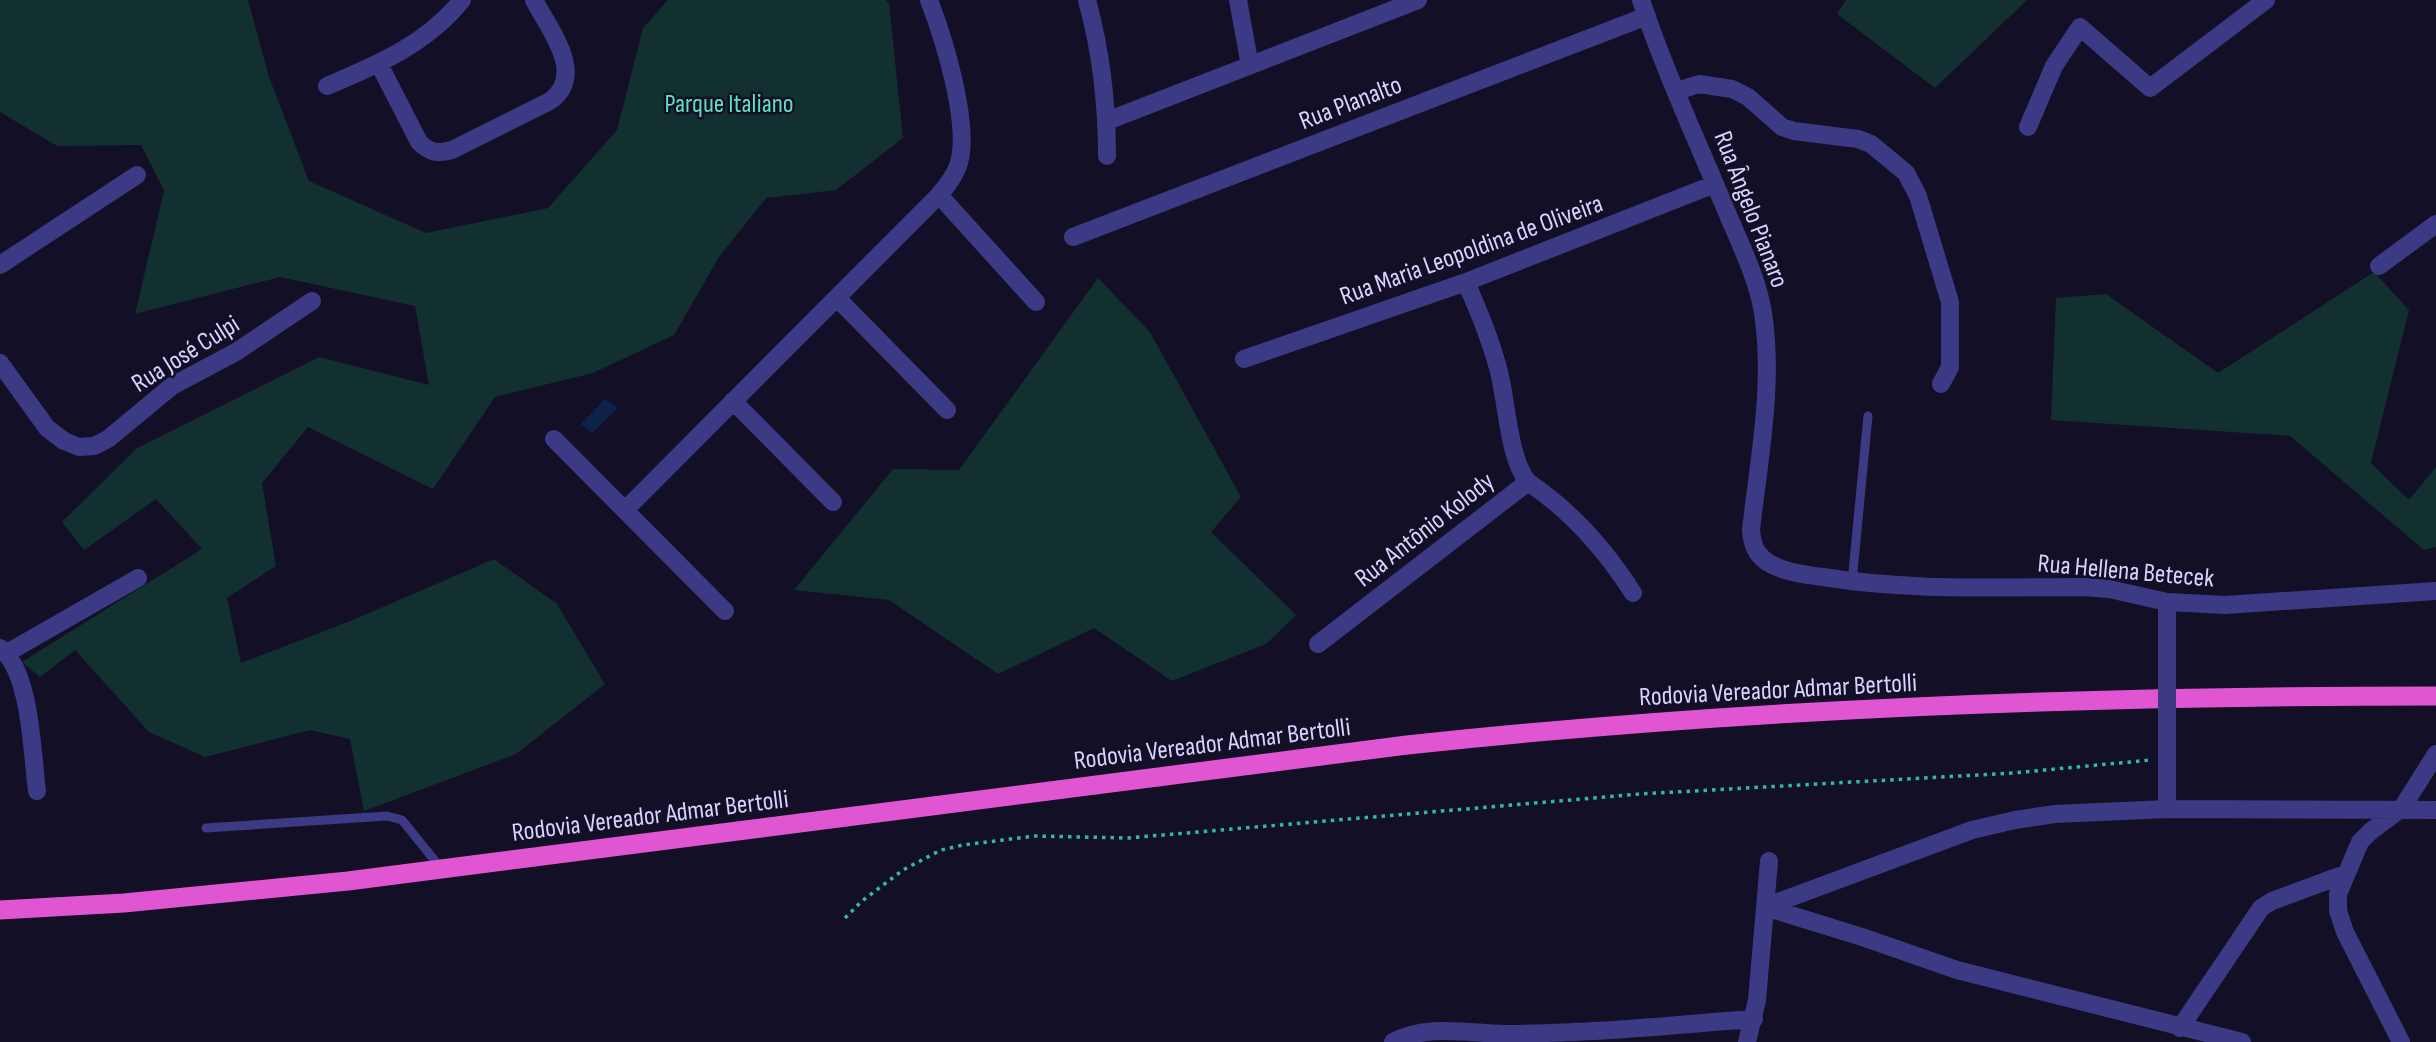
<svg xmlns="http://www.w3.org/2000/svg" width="2436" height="1042" font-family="'Sofia Sans Condensed',sans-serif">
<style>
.green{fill:#12302f}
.water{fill:#0c2248}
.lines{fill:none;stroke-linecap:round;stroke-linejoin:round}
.path{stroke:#2fb8b0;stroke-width:3.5;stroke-dasharray:3.5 5;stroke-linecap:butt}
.service{stroke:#3d3a85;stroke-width:9}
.minor{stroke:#3d3a85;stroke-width:18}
.trunk{stroke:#e055d1;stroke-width:19}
.minor-bridge{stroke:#3d3a85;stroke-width:18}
.labels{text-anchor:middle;stroke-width:5;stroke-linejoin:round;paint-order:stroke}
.street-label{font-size:26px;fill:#d9d4ff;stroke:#130f26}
.park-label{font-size:26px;fill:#5fe0c0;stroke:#130f26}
</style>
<rect width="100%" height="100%" fill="#130f26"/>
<path class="green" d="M0 0H248L269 77 309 181 426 233 548 208 617 130 643 28 668 0H886L889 3 903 138 836 190 766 198 719 257 674 335 593 373 495 397 433 489 308 427 262 483 276 566 227 598 241 663 348 622 494 559 557 604 605 684 516 754 364 811 350 739 310 730 205 757 149 732 75 650 40 677 22 662 202 549 156 499 84 550 62 522 137 448 319 357 429 385 415 306 280 277 135 314 164 191 141 145 57 146 0 112Z
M1846 0H2027L1935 88 1837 14Z
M2374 272 2409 310 2371 463 2409 500 2436 467V547L2424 550 2290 436 2051 420 2056 298 2106 294 2218 373Z
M1098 278 1150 332 1241 497 1211 532 1296 615 1266 644 1172 681 1094 628 998 674 889 600 794 590 893 469 959 470Z"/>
<path class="water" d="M605 399 618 408 592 433 581 424Z"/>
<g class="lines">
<path class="path" d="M845 918 862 901 903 870 941 850 963 845 1035 836 1128 838 1640 794 2013 773 2151 760"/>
<path class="service" d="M1852 582 1868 416
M206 828 387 816 402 820 440 867"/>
<path class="minor" d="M1087 0C1101 51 1107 103 1107 156
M1238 0 1250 66
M1641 0C1664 69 1695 136 1723 203 1737 238 1757 275 1763 313 1774 385 1759 458 1751 530 1752 544 1755 553 1767 562 1783 572 1805 575 1823 577 1909 591 1997 587 2084 587L2109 589 2167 602 2225 605 2436 591
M379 64 419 142C430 153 438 154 452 150L550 101C587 75 549 29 534 0
M327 86C377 65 427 44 462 0
M1677 91 1699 84 1732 89 1748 97 1782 127 1794 131 1858 139 1871 144 1906 173 1918 196 1950 302V367L1941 384
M1107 121 1418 0
M2028 127 2054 66 2080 27 2150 88 2266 0
M939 195 1036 302
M1073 237 1647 16
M0 265 137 175
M2379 266 2436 224
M837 298 947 410
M1244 359 1466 282 1715 184
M0 363 47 428 64 441 79 447 94 446 108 439 172 386 236 352 312 301
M733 401 833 502
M554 439 725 611
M1528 482C1571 511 1605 549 1633 593
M625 510 939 195C947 186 955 176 959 163 970 123 944 39 929 0
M2167 637V602
M1318 644 1528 482C1508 458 1507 400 1498 368 1490 338 1478 310 1466 282
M0 648C31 671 32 754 37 791
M7 653 138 578
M2167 809V729
M1765 907 1972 830 2015 820 2055 814 2167 809 2436 810
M1765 907 1862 937 1957 970 2242 1042
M2180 1028 2261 908 2272 901 2345 874
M1393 1042C1426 1024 1467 1033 1503 1034 1526 1034 1549 1033 1573 1032 1633 1030 1694 1023 1754 1019
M1747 1042 1757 1000 1769 861
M2401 1042 2345 932 2338 911V894L2360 842 2371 831 2402 808 2436 754"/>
<path class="trunk" d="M0 910 124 903 348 881 1407 745C1749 708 2092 696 2436 696"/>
<path class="minor-bridge" d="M2167 729V637"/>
</g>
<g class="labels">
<g class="street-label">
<text transform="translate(1350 102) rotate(-21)" y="9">Rua Planalto</text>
<text transform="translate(1752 209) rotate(69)" y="9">Rua Ângelo Pianaro</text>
<text transform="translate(1471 249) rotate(-20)" y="9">Rua Maria Leopoldina de Oliveira</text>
<text transform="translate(185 353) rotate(-32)" y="9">Rua José Culpi</text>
<text transform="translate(1424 529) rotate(-38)" y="9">Rua Antônio Kolody</text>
<text transform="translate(2126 570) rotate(5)" y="9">Rua Hellena Betecek</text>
<text transform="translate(1778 689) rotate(-3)" y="9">Rodovia Vereador Admar Bertolli</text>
<text transform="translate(1212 743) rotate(-7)" y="9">Rodovia Vereador Admar Bertolli</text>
<text transform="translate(650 815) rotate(-7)" y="9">Rodovia Vereador Admar Bertolli</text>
</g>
<g class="park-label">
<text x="729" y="112">Parque Italiano</text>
</g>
</g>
</svg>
